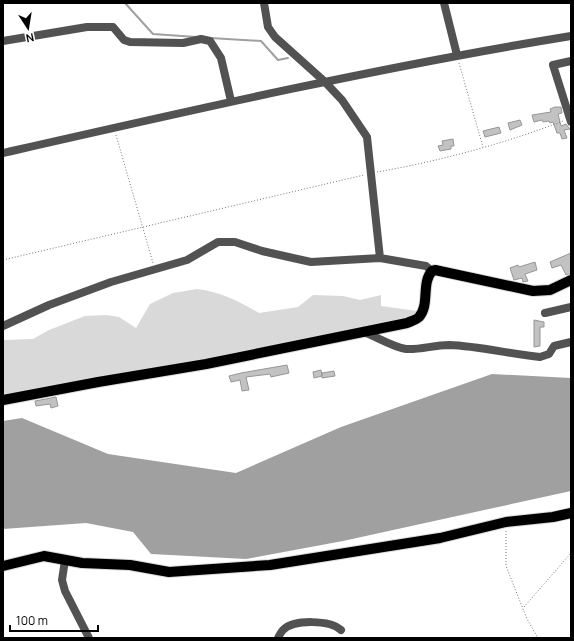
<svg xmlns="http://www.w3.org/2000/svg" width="574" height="641" font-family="Manrope,sans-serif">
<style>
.green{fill:#d9d9d9}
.water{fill:#a0a0a0}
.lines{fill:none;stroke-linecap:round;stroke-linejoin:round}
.stream{stroke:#a0a0a0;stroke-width:2}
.building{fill:#c2c2c2;stroke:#969696}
.major-casing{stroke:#dbdbdb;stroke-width:12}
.path{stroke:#747474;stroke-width:1;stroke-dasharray:1 2;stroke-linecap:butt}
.minor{stroke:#525252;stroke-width:8}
.major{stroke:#000;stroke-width:10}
</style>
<rect width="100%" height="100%" fill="#fff"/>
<path class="green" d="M197 289C220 292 239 301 259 313L298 307 313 295 343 296 360 300 381 295V306L417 311 411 318 356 332 3 397V340L33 339 49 330 85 316 106 315 119 317 136 328 150 304 173 293Z"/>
<path class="water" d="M492 374 571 378V491L343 541 246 559 151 554 133 532 86 523 3 529V421L22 418 108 454 236 473 341 427Z"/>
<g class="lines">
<path class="stream" d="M125 3 153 34 196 37
M210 38 261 41 278 60 288 58"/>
</g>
<path class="building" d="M555 107H561L562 113 558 114 561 126 566 124 570 129 564 130 567 138 562 139 560 133H557L553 122 550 123 549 121 543 122 542 120 534 122 532 115 551 112 550 109Z
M520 120 522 125 510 130 508 123Z
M499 127 501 133 485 137 483 131Z
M453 139 454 146H451V149L440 151 438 146 443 145 442 141Z
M571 253V274L566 275 561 265 552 268 550 262Z
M535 262 537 270 525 274 528 281 523 282 522 278 514 280 510 268 518 265 519 267Z
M534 320 544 322V327H540V346L534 347Z
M287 365 289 373 271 377 270 374 246 377 249 390 242 391 240 380 231 382 229 376 241 373Z
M321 370 322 376V373L334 371 335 376 322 378V376L314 378 313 372Z
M56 397 58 406 51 408 50 404 36 406 35 401Z"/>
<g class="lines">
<g class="major-casing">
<path id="major" d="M3 400 98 382 206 364 407 323C411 321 416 320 419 317 430 305 421 283 432 271L435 270 533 291 550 290 571 280
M3 566 44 556 82 563 130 565 169 572 270 565 440 538 506 522 553 517 571 513"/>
</g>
<path class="path" d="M459 63 483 147
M116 135 153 263
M377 172C440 161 503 144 563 121
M3 260 364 175
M506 531V566L527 619 538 638
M524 607 571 553"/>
<path class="minor" d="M264 3 268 27 275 37 324 81 342 100 367 137 380 258 426 266 432 271
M444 3 457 55
M3 41 87 27H113L124 40 130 42 183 43 201 39 210 41 221 58 231 101
M571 61 553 65 571 122
M3 153C192 110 380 67 571 36
M545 313 571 307
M3 326 49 305 111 282 187 260 218 242H235L262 251 311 262 380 258
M364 332C377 337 393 347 406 349 420 350 434 345 449 345 479 346 509 354 540 357L549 354 554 346 571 342
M65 560 62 580 65 591 89 638
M278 638C279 636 281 632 283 630 294 619 330 620 341 630"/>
<use href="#major" class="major"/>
</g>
<rect width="574" height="641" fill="none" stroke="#000000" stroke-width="8"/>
<g transform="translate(28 28) rotate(168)" stroke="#ffffff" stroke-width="3" paint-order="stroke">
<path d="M0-3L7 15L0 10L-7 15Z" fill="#000000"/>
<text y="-6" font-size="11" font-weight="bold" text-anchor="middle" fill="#000000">N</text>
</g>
<path d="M10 625v6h88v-6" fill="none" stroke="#000000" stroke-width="2"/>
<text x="16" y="625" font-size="12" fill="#000000" stroke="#ffffff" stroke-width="3" paint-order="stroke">100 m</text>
</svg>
